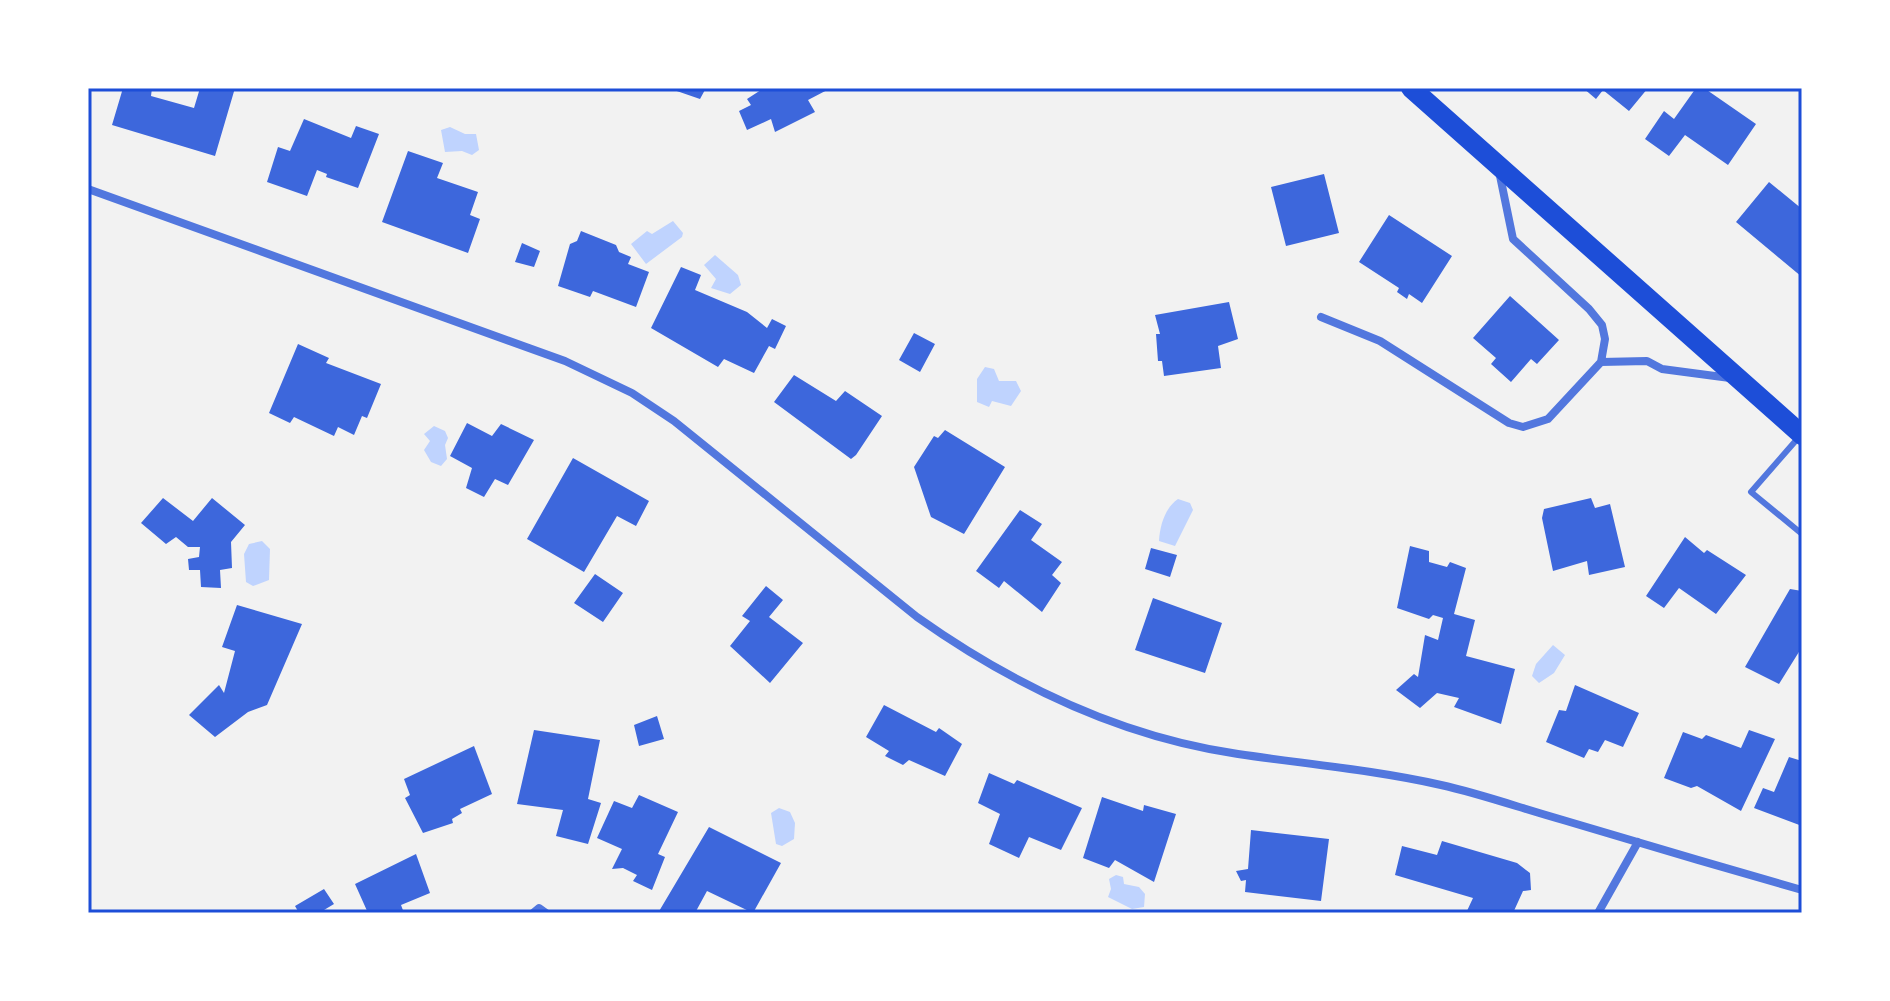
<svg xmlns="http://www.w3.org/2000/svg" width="1890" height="1001" font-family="'Times New Roman',serif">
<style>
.water{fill:#bfd3fe}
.building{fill:#3d67dc}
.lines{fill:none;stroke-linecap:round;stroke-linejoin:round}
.service{stroke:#5277de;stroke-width:6}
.minor{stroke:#5277de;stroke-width:8}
.primary{stroke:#1d4ed8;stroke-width:20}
.neatline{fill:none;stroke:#1d4ed8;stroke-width:3}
</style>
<rect width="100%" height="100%" fill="#f2f2f2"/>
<path class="water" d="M450 127 465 134H476L479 150 472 155 462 151 445 152 441 130Z
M673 221 683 233 682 237 646 264 631 244 647 231 652 234Z
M715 255 738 275 741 285 730 294 711 288 716 279 704 265Z
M985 367 994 369 999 381H1016L1021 391 1011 406 992 401 989 407 977 402V379Z
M434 426 445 431 448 438 445 445 447 459 441 466 431 462 424 450 430 441 424 434Z
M1178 499 1190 503 1193 510 1175 546 1159 541C1160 525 1165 508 1178 499Z
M262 541 270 549 269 580 253 586 246 582 244 554 249 544Z
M1553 645 1565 655 1554 673 1539 683 1532 676 1536 664Z
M779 808 790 812 795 823 794 839 782 846 776 844 771 813Z
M1116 875 1123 877 1124 884 1139 887 1145 894 1144 907 1132 909 1108 897 1111 889 1109 879Z"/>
<path class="building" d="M123 88H152L151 96 194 108 200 88H235L215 156 112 125Z
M668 88H706L700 99Z
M764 88H831L808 100 815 112 775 132 771 119 747 130 739 111 751 105 747 99Z
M1583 88H1648L1629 111 1603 90 1596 99Z
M1696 88H1704L1756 124 1728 165 1685 135 1669 156 1645 139 1664 111 1674 119Z
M304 119 351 138 356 126 379 134 358 188 326 177 327 174 317 170 307 196 267 182 278 147 290 151Z
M408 151 443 163 437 178 478 192 470 215 480 219 468 253 382 222Z
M1324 174 1339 233 1286 246 1271 187Z
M1769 182 1802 209V277L1736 222Z
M1389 215 1452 256 1422 303 1409 294 1407 299 1397 292 1399 288 1359 262Z
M581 231 616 245 619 252 631 257 628 264 649 272 636 307 593 291 590 297 558 286 570 244 577 241Z
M522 243 540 251 534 267 515 262Z
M681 267 701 275 695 290 747 312 767 328 772 319 786 326 775 349 769 346 754 373 724 359 718 367 651 328Z
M1510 296 1559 340 1537 364 1531 359 1511 382 1491 364 1496 358 1473 338Z
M1229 302 1238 339 1218 346 1221 368 1164 376 1162 361H1158L1156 334H1160L1155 315Z
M914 333 935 344 920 372 899 360Z
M298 344 329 358 326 363 381 384 367 418 362 416 354 435 338 427 334 436 294 417 290 423 269 413Z
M794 375 836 401 845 391 882 416 856 455 851 459 774 402Z
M467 423 492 436 501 424 534 440 508 485 495 479 484 497 466 488 472 468 450 456Z
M945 430 1005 467 964 534 931 517 914 467 934 436 938 438Z
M573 458 649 501 636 526 617 516 584 572 527 539Z
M163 498 193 521 212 498 245 525 231 542 232 568 220 570 221 588 201 587 200 570H189L188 559 199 557 200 547H188L176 537 166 544 141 523Z
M1591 498 1595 508 1610 504 1625 567 1589 575 1587 561 1553 571 1542 518 1544 509Z
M1020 510 1042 524 1031 540 1062 562 1052 575 1061 583 1042 612 1004 581 999 588 976 571Z
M1685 537 1704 553 1707 550 1746 575 1716 614 1679 588 1664 608 1646 596Z
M1410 546 1429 551V562L1447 567 1450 562 1466 568 1454 614 1475 620 1466 656 1515 669 1501 724 1454 707 1459 698 1437 693 1420 708 1396 690 1414 674 1418 677 1425 635 1438 640 1443 618 1433 615 1429 619 1397 608Z
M1151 548 1177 555 1170 577 1145 569Z
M595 574 623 593 603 622 574 603Z
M766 586 783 600 769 617 803 643 770 683 730 646 750 621 742 616Z
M1790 589 1802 591V647L1779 684 1745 667Z
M1153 598 1222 623 1205 673 1135 650Z
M237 605 302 624 267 705 248 712 215 737 189 715 219 685 224 693 235 651 222 647Z
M1575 685 1639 713 1623 747 1605 740 1598 752 1589 749 1584 758 1546 742 1559 710 1566 711Z
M884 705 936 732 939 728 962 744 945 776 909 760 903 765 885 756 889 751 866 737Z
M657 716 664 739 639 746 634 725Z
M534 730 600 740 588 799 601 803 588 844 556 836 563 810 517 804Z
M1749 730 1775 739 1741 811 1697 786 1691 788 1664 778 1683 732 1702 739 1706 735 1741 748Z
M474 746 492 794 460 809 462 813 452 819 453 823 423 833 405 798 410 795 404 779Z
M1789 757 1802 761V826L1754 808 1763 788 1774 792Z
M989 773 1014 784 1017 780 1082 808 1061 850 1029 837 1019 858 989 844 1000 814 978 803Z
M639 795 678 812 658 854 665 857 652 890 633 881 637 875 623 868 612 869 622 849 597 838 614 801 632 808Z
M1102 797 1143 811 1144 805 1176 814 1154 882 1115 860 1109 868 1083 858Z
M709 827 781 863 753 913 707 891 695 913H658Z
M1251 830 1329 839 1321 901 1245 892 1246 880 1241 881 1236 871 1248 869Z
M1442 841 1517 863 1530 873 1531 890 1523 891 1513 913H1466L1473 898 1395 875 1402 846 1437 855Z
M416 854 430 893 401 905 404 913H368L355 884Z
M324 889 334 904 319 913H299L295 906Z"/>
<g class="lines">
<path class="service" d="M1799 437 1751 492 1802 534"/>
<path class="minor" d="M88 189 565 361 632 393 674 421 917 617C1013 685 1121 737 1238 754 1306 764 1374 770 1441 785 1482 794 1523 809 1563 820 1643 844 1722 867 1802 890
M1321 317 1380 341 1509 423 1523 427 1548 419 1601 362 1605 339 1602 325 1589 309 1513 239 1499 171
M1601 362 1647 361 1662 369 1730 378
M533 913 539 908 546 913
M1598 913 1638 842"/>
<path class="primary" d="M1411 88 1802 435"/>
</g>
<rect width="1890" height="1001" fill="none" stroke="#ffffff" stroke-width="180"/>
<rect x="90" y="90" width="1710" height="821" class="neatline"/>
</svg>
